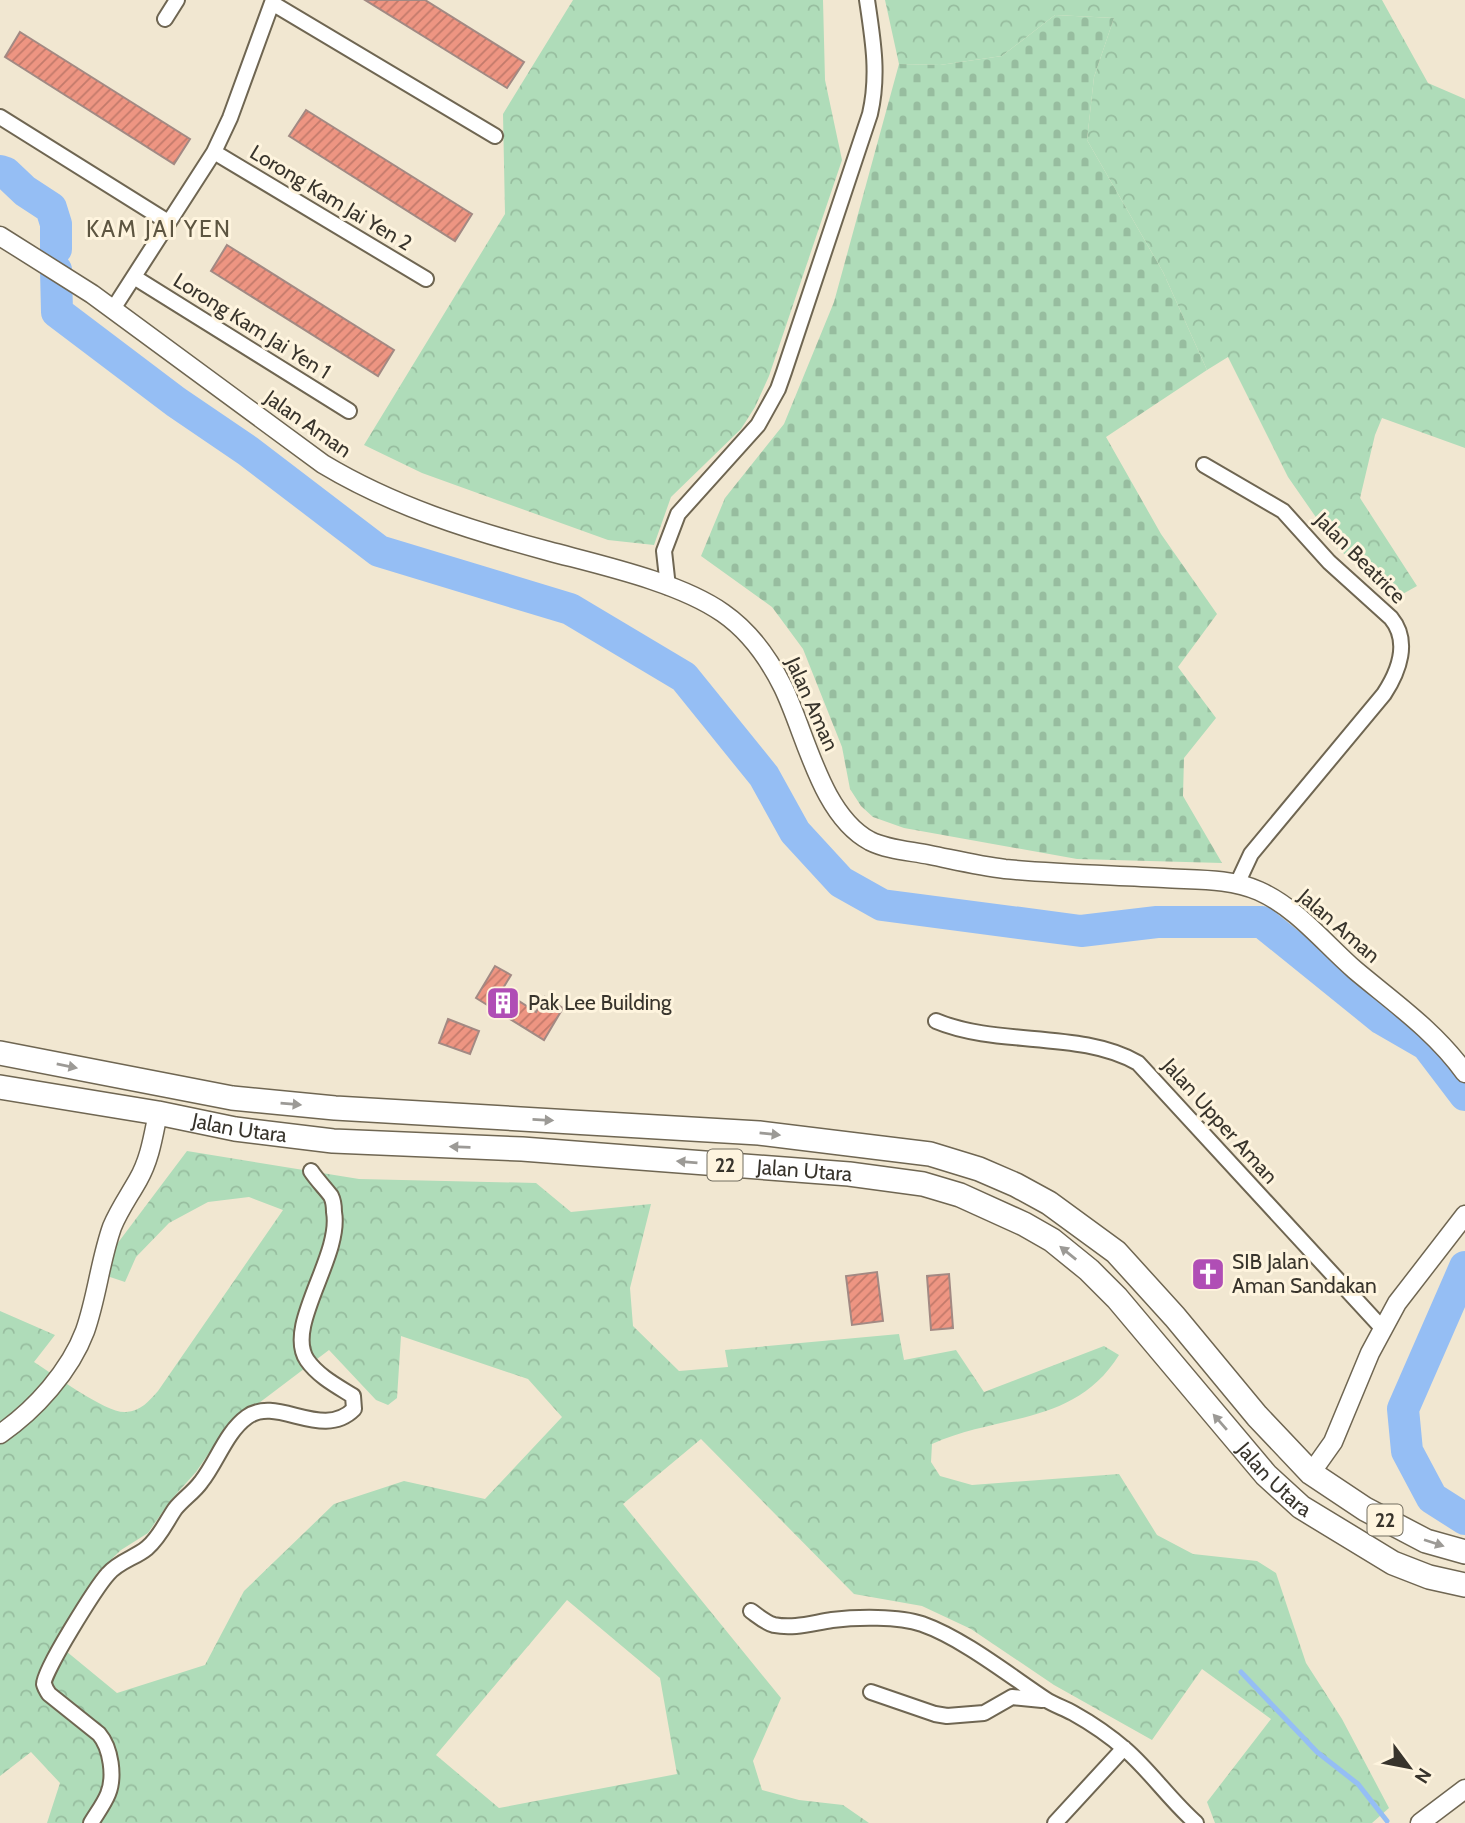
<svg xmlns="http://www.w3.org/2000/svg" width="1465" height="1823" font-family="Cabin,sans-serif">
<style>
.forest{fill:url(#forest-crowns);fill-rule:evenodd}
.cemetery{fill:url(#cemetery-stones)}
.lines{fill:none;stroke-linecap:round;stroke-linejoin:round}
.stream{stroke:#95bef4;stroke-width:5}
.river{stroke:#95bef4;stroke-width:32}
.building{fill:url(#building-hatch);stroke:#a28983;stroke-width:2}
.minor-casing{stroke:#6f6652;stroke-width:18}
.tertiary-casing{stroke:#6f6652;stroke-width:21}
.trunk-casing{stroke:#6f6652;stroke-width:26}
.minor{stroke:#fff;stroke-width:14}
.tertiary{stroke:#fff;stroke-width:18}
.trunk{stroke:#fff;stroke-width:23}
.oneway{fill:#9c9a96}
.labels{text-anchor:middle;stroke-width:6;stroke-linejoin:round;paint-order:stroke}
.shield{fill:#fef4de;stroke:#736e61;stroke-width:2}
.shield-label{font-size:19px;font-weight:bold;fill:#38342c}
.street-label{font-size:21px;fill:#38342c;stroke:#fef4de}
.poi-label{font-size:21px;fill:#38342c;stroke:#fef4de;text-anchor:start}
.neighbourhood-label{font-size:23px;letter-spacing:2px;fill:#5d5541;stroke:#fef4de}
</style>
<defs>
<pattern id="forest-crowns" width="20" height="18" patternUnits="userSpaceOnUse" patternTransform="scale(1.75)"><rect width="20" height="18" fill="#afdcb9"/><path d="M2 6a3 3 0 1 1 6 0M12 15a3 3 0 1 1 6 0" fill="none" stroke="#97bd9f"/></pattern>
<pattern id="cemetery-stones" width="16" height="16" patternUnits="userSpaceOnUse" patternTransform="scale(1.75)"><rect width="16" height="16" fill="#afdcb9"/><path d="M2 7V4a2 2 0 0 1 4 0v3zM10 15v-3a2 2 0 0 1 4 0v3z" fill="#97bd9f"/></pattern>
<pattern id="building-hatch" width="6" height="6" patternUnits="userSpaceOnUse" patternTransform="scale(1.75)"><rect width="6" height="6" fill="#ee9582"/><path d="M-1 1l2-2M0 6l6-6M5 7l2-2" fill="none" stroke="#c27a6b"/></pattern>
</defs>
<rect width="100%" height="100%" fill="#f1e7d1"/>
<path class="forest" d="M573 0H823L825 80 842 160 769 376 755 407 741 429 671 497 654 545 608 540 422 473 364 445 505 214 503 114Z
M885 0H1382L1428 83 1465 99V448L1382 418 1375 435 1360 498 1417 586 1399 596 1338 549 1288 477 1228 357 1207 370 1163 272 1087 140 1094 77 1114 18 1055 15 1002 56 940 65 899 64Z
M187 1151 359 1179 536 1183 571 1212 651 1204 630 1288 633 1326 679 1371 728 1367 725 1350 899 1334 904 1360 956 1350 984 1392 1104 1346 1119 1355C1075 1426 998 1414 932 1444L931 1462 940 1476 972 1485 1119 1474 1157 1535 1193 1554 1257 1561 1276 1573 1306 1663 1342 1719 1389 1808 1372 1823H1215L1207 1802 1271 1719 1202 1669 1152 1740 1054 1685 971 1629 922 1606 854 1594 701 1439 623 1504 781 1698 753 1761 762 1790 799 1800 843 1805 869 1823H47L60 1783 31 1752 0 1776V1311L55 1335 34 1362C53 1374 107 1414 126 1412 141 1411 149 1401 158 1391L283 1210 249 1197 208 1202 169 1223 136 1257 125 1282 104 1275 114 1248ZM401 1336 528 1379 562 1417 485 1499 404 1481 334 1504 244 1591 205 1665 117 1693 55 1642 97 1573 121 1550 148 1533 170 1501 196 1472 226 1428 329 1350 376 1400 388 1405 397 1398ZM567 1600 660 1678 677 1774 499 1808 436 1755Z"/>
<path class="cemetery" d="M1055 15 1114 18 1094 77 1087 140 1163 272 1207 370 1106 437 1161 534 1217 614 1178 667 1216 718 1184 758 1183 796 1222 863 1077 859 904 828 873 817 861 806 850 789 842 747 803 649 772 607 701 556 725 498 784 424 834 302 899 64 940 65 1002 56Z"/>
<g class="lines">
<path class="stream" d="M1241 1672 1317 1752 1358 1784 1387 1821"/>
<path class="river" d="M0 171 6 173 25 191 51 208 56 224V249
M56 270 57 312 176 402 248 451 379 551 570 609 684 677 764 776 795 832 841 882 882 905 1081 931 1157 922H1262L1382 1019 1427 1045 1465 1095
M1465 1267 1403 1409 1407 1451 1432 1498 1465 1519"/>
</g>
<path class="building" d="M365 0H425L524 62 507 88Z
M20 32 190 139 174 164 5 57Z
M306 110 472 214 455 241 289 136Z
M227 245 394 350 378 376 211 271Z
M495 966 511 975 502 990 536 1012 545 997 563 1008 544 1040 476 998Z
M448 1019 479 1031 470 1054 439 1043Z
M877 1272 883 1321 852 1325 846 1276Z
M949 1274 953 1328 931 1330 927 1276Z"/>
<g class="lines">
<g class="minor-casing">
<path id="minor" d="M272 3 495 136
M165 19 177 0
M0 117 168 222
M214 152 426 279
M134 277 349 411
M113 309 214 152 230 118 273 0
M1204 465 1283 511 1329 562 1391 618C1410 641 1399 671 1384 694L1251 854 1237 884
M668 587 664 551 678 514 758 425 778 389 784 372 870 114C879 75 873 40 867 0
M936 1021C998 1047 1081 1030 1138 1063L1383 1329
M751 1611C758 1616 766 1623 774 1625 794 1629 812 1623 832 1620 856 1617 899 1616 922 1624 962 1638 1009 1675 1045 1699 1054 1705 1064 1708 1073 1713 1091 1723 1110 1736 1126 1750 1151 1772 1170 1800 1196 1823
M871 1692 935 1714 947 1716 984 1713 1012 1697 1042 1700
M91 1823C97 1813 104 1804 108 1794 115 1777 111 1748 99 1734L49 1694C47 1691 45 1688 44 1684 42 1673 97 1586 108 1574 119 1561 135 1558 147 1548 160 1537 166 1522 175 1509 183 1499 194 1492 201 1482 217 1462 226 1432 247 1417 277 1395 322 1441 354 1409L353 1396C337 1386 318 1376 307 1360 284 1326 342 1256 334 1212 334 1207 333 1200 331 1196 325 1188 317 1180 311 1171
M1055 1823 1124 1748"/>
</g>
<g class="tertiary-casing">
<path id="tertiary" d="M0 236 92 294 323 464C393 506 469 530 548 551 600 565 679 582 723 613 749 631 769 659 783 687 806 734 821 815 870 841 888 850 911 851 930 855 955 860 980 866 1005 869 1058 874 1111 875 1164 878 1195 880 1230 878 1259 891 1297 908 1324 943 1355 970 1393 1002 1435 1031 1465 1073
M0 1434C35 1410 70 1371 85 1331 97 1297 100 1261 112 1227 119 1210 129 1196 138 1180 150 1159 153 1137 158 1113
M1311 1473 1333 1442 1370 1353 1397 1303 1465 1215
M1420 1823 1465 1789"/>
</g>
<g class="trunk-casing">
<g id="trunk">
<path d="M0 1053 232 1098 335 1108 759 1133 930 1154 979 1169 1016 1185 1049 1203 1116 1252 1175 1317 1257 1416 1311 1473 1365 1509 1426 1541 1465 1552"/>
<path id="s1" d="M0 1087 158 1113 235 1129 333 1141 522 1149 849 1174 923 1184 960 1195 1024 1224 1052 1240 1089 1270 1117 1298 1266 1475 1301 1507 1393 1563 1429 1577 1465 1585"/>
</g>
</g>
<use href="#minor" class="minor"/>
<use href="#tertiary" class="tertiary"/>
<use href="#trunk" class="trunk"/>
</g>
<defs><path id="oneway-solid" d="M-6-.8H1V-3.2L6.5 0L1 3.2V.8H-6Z" transform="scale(1.75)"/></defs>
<g class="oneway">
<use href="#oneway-solid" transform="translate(67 1066) rotate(11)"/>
<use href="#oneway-solid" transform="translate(291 1104) rotate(5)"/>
<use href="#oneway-solid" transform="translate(543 1120) rotate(3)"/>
<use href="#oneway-solid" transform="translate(770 1134) rotate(6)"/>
<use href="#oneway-solid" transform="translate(460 1147) rotate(-178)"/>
<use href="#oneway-solid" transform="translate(687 1162) rotate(-175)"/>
<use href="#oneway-solid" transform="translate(1068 1253) rotate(-141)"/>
<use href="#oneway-solid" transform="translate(1220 1422) rotate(-131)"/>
<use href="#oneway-solid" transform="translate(1434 1543) rotate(18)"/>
</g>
<defs>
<g id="building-square" transform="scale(1.75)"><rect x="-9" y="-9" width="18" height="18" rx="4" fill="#b04eb5" stroke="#fef4de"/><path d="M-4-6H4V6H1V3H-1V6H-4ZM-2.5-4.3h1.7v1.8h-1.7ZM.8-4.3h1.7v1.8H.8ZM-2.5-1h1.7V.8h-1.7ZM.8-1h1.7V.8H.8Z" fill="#fff"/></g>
<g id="church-square" transform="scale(1.75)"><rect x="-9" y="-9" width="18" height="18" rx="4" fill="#b04eb5" stroke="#fef4de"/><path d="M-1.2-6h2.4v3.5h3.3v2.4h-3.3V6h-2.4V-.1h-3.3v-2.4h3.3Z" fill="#fff"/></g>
</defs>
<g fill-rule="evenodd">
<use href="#building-square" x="503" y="1003"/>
<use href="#church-square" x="1208" y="1274"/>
</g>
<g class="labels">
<g class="shield">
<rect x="707.5" y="1149.5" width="35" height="31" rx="5"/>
<rect x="1367.5" y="1504.5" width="35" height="31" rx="5"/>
</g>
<g class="shield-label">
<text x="725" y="1172">22</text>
<text x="1385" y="1527">22</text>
</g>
<g class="street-label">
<text transform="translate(331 198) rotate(31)" y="7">Lorong Kam Jai Yen 2</text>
<text transform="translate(252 326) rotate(32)" y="7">Lorong Kam Jai Yen 1</text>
<text transform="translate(308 424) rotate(35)" y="7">Jalan Aman</text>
<text transform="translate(1360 558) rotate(45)" y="7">Jalan Beatrice</text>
<text transform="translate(812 704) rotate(66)" y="7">Jalan Aman</text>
<text transform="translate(1339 926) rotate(41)" y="7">Jalan Aman</text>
<text transform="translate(1220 1121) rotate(48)" y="7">Jalan Upper Aman</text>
<text dy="7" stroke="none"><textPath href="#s1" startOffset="243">Jalan Utara</textPath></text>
<text dy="7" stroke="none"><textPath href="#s1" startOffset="810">Jalan Utara</textPath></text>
<text dy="7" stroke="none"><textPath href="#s1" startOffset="1398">Jalan Utara</textPath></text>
</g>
<g class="poi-label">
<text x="528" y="1010">Pak Lee Building</text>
<text x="1232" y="1269">SIB Jalan<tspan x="1232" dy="24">Aman Sandakan</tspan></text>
</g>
<g class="neighbourhood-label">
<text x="159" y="237">KAM JAI YEN</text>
</g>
</g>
<g transform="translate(1409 1767) rotate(122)" stroke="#fef4de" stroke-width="5" paint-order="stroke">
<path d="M0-5L12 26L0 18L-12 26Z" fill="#38342c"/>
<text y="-10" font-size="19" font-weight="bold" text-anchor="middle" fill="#38342c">N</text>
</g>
</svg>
